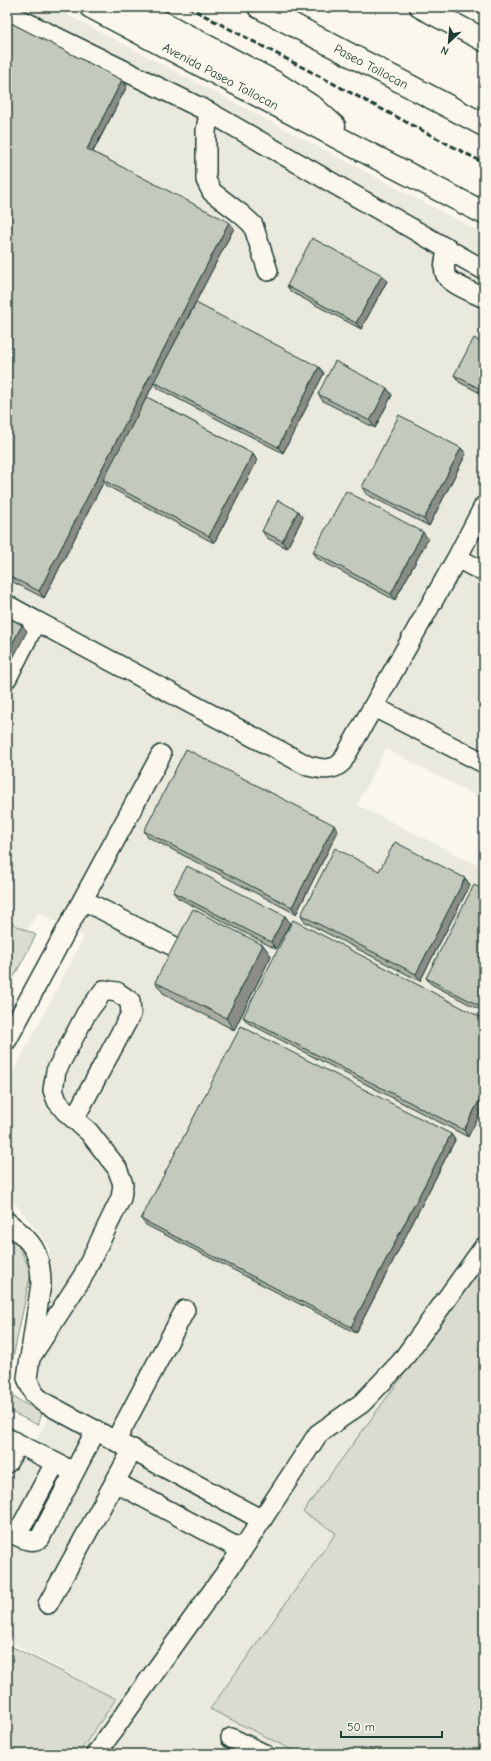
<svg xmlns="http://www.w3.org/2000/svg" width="491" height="1761" font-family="'Comic Neue',sans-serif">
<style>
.built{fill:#eae9de}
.green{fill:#dbdcd1;stroke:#7d8c82}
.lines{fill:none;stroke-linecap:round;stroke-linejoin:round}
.minor-casing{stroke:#1f3d34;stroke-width:22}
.major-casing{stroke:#1f3d34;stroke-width:25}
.highway-casing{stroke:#1f3d34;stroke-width:25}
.minor{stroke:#fbf7ec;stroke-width:19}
.major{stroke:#fbf7ec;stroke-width:22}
.highway{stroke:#fbf7ec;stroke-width:22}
.rail{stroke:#1f3d34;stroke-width:3;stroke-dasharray:6 3;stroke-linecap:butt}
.wall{fill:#a9ada3;stroke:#1f3d34}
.shaded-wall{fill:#898d85;stroke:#1f3d34}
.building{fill:#c4c9be;stroke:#1f3d34}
.labels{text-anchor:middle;stroke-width:3;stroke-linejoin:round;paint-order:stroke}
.street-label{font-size:13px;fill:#1f3d34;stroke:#fbf7ec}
</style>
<rect width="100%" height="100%" fill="#fbf7ec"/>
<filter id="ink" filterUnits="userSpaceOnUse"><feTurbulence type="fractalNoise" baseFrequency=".025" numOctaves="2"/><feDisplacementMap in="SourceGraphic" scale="8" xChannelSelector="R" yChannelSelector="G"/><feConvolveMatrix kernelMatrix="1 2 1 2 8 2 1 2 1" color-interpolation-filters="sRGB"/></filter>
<g filter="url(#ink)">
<path class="built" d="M7 7H53L484 234V800L386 749 357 805 484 868V1754H78L116 1699 7 1640V1423L36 1441 55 1405 33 1379 50 1248 7 1193V1084L84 937 38 912 22 939 7 931Z"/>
<path class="green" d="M7 921 36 935 7 990Z
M7 1234 14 1237 31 1272 8 1382 15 1398 42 1413 38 1425 7 1410Z
M484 1265V1754H300L210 1709 336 1533 303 1512Z
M7 1644 116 1699 78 1754H7Z"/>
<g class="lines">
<g class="minor-casing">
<path id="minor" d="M7 13 209 112 206 131V180L212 192 241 214 253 225 268 271
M209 112 484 270
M448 248C446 256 443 265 445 273 447 283 475 293 484 298
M457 558 484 506
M7 605 36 621
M7 678 36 621 308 766C321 769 332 772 342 762L457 558 484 572
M374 707 484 763
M83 900 181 950
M7 1040 161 755
M7 1222C32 1241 41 1252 41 1284L27 1378 34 1394 43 1402 262 1520
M30 1358 83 1276 121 1198 123 1184 117 1168 89 1132 65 1111 57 1101 53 1090 56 1071 86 1014 104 990 117 992 130 1001 131 1014 74 1119
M7 1438 66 1468
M116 1440 185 1310
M7 1463 18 1444
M115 1482 242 1550
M7 1531C18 1535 29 1545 40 1538L96 1430
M17 1535 55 1463
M48 1604 133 1449
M231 1738 264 1754
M96 1754 242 1550 318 1434 362 1403 401 1362 484 1247"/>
</g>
<g class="major-casing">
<g id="major">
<path id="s1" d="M91 7 350 144 484 213"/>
<path d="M133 7 274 82 314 108 334 126"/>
</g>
</g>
<g class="highway-casing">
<g id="highway">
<path id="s2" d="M259 7 484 125"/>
<path d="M421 7 484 40"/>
</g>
</g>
<use href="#minor" class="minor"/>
<use href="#major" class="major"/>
<use href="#highway" class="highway"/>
<path class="rail" d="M188 7 484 163"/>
</g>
<path class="wall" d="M7 21 122 80 127 86 93 152 234 228 182 328 324 373 283 453 159 389 154 383 147 397 253 454 257 461 214 543 107 486 104 481 44 598 7 579Z
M387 281 361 329 291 292 287 286Z
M484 344V395L459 382 454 375Z
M318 394 392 395 375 428 323 401Z
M461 448 466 454 429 526 366 494 362 487Z
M303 517 287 548 267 538 262 531Z
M428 539 395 600 318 559 313 552Z
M144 831H338L296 914 148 837Z
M379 871 465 878 470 885 420 981 305 922 301 915Z
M484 890V1012L431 984 426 978Z
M173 892 285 916 290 923 276 949 178 898Z
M263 945 271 956 234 1030 163 993 155 982Z
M243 1017 484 1019 468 1137 248 1023Z
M451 1134 455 1140 356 1333 146 1225 141 1219Z"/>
<path class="shaded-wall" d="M122 80 127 86 91 155 87 149Z
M229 222 234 228 104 480H103L104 481 44 598 39 591Z
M382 275 387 281 361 329 356 323Z
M319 367 324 373 283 453 278 447Z
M387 388 392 395 375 428 370 421Z
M461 448 466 454 429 526 424 519Z
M253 454 257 461 214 543 209 536Z
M298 511 303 517 287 548 282 541Z
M423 532 428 539 395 600 391 594Z
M22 625 27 631 7 670V654Z
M334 825 338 831 296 914 292 907Z
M465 878 470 885 420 981 416 974Z
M285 916 290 923 276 949 271 942Z
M263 945 271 956 234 1030 226 1018Z
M484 1091V1106L468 1137 464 1130Z
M451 1134 455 1140 356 1333 351 1327Z"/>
<path class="building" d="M7 21 122 80 87 149 229 222 39 591 7 575Z
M312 238 382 275 356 323 287 286Z
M196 303 319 367 278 447 154 382Z
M474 338 484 344V391L454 375Z
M335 361 387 388 370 421 318 394Z
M147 397 253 454 209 536 103 480Z
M399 415 461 448 424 519 362 487Z
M346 491 423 532 391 594 313 552Z
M278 500 298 511 282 541 262 531Z
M7 617 22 625 7 654Z
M186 749 334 825 292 907 144 831Z
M395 842 465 878 416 974 301 915 335 848 379 871Z
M187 866 285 916 271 942 173 892Z
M474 885 484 890V1008L426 978Z
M193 909 263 945 226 1018 155 982Z
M293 920 484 1019V1091L464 1130 243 1017Z
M241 1026 451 1134 351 1327 141 1219Z"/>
</g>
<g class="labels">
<g class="street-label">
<text dy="5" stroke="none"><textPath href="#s2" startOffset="127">Paseo Tollocan</textPath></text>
<text dy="5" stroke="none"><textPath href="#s1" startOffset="147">Avenida Paseo Tollocan</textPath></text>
</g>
</g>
<rect width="491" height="1761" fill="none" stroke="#fbf7ec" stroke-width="24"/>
<rect x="12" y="12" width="467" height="1737" fill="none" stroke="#1f3d34" stroke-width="1.5" filter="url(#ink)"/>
<g transform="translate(449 42) rotate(206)" stroke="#fbf7ec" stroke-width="3" paint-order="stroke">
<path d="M0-3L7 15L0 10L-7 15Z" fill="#1f3d34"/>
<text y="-6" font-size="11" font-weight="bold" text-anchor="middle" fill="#1f3d34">N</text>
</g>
<path d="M341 1731v6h101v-6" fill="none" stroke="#1f3d34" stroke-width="2"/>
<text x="347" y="1731" font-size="12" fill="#1f3d34" stroke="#fbf7ec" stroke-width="3" paint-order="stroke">50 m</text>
</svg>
